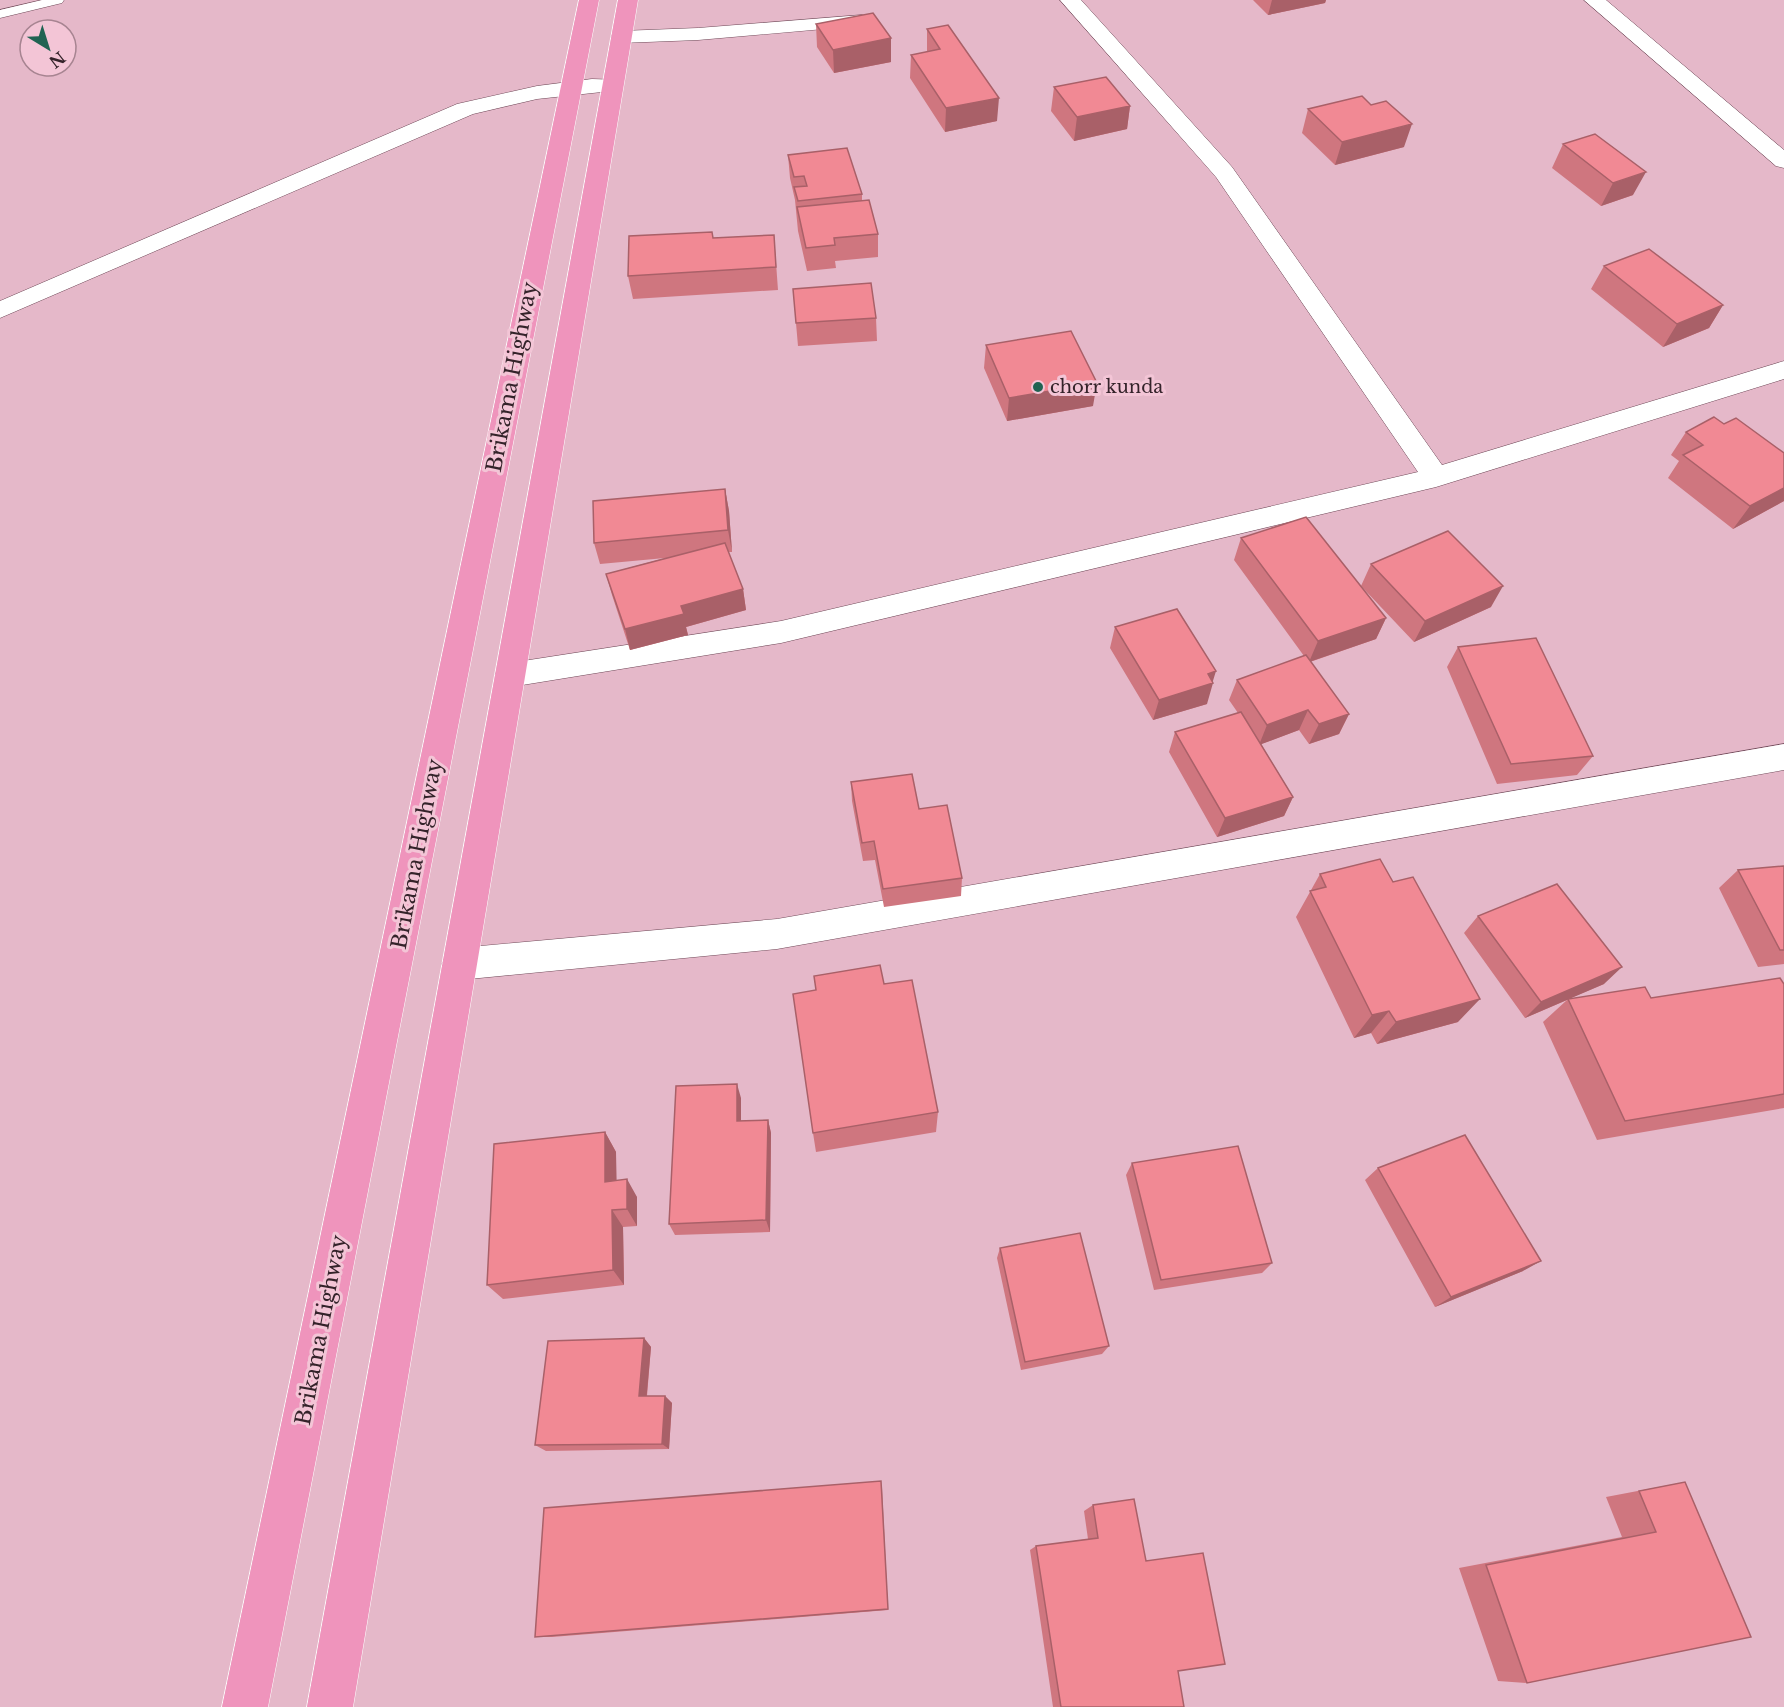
<svg xmlns="http://www.w3.org/2000/svg" width="1784" height="1707" font-family="'Libre Baskerville',serif">
<style>
.lines{fill:none;stroke-linecap:round;stroke-linejoin:round}
.service-casing{stroke:#6e4857;stroke-width:1}
.minor-casing{stroke:#6e4857;stroke-width:1}
.trunk-casing{stroke:#fff;stroke-width:1}
.service{fill:#fff;fill-rule:evenodd}
.minor{fill:#fff;fill-rule:evenodd}
.trunk{fill:#ef94bc;fill-rule:evenodd}
.wall{fill:#cf767f}
.shaded-wall{fill:#a96068}
.building{fill:#f18994;stroke:#a96068;stroke-width:1.5}
.poi-dot{fill:#206352;stroke:#f3c5d6;stroke-width:2}
.labels{text-anchor:middle;stroke-width:6;stroke-linejoin:round;paint-order:stroke}
.far-poi-label{font-size:18px;fill:#34232a;stroke:#f3c5d6;text-anchor:start}
.street-label{font-size:21px;fill:#34232a;stroke:#f3c5d6}
</style>
<rect width="100%" height="100%" fill="#e5b8c9"/>
<g class="lines">
<g class="service-casing">
<path id="service" d="M42 0H64L62 3 0 18V10Z"/>
</g>
<g class="minor-casing">
<path id="minor" d="M1060 0H1081L1232 167 1442 465 1784 361V379L1436 487 781 643 510 687 499 683 495 675 499 667 510 663 781 621 1418 472 1216 177Z
M1584 0H1606L1784 150V168L1776 166Z
M862 15 869 17 872 21 869 25 698 40 621 43 614 41 611 37 614 33 621 31 698 28Z
M592 79 619 80 622 85 619 90 611 91 537 99 473 114 0 318V301L457 104 537 86Z
M1784 744V770L777 949 459 980 447 975 442 964 447 953 459 948 777 919Z"/>
</g>
<g class="trunk-casing">
<path id="trunk" d="M579 0H599L268 1707H222Z
M618 0H638L353 1707H307Z"/>
</g>
<use href="#service" class="service"/>
<use href="#minor" class="minor"/>
<use href="#trunk" class="trunk"/>
</g>
<path class="wall" d="M1253 0H1326L1325 3 1268 15Z
M816 24 891 38V62L834 73 817 47Z
M927 29 997 121 945 132 910 78 911 55 927 52Z
M1054 87 1130 106 1127 129 1074 141 1051 111Z
M1308 109 1404 147 1335 165 1302 133Z
M1563 144 1633 195 1601 206 1552 168Z
M788 155 862 194V200L878 234V257L835 261 836 268 807 271 798 231 795 200 790 178Z
M774 235 778 290 633 299 628 276 713 238Z
M1604 266 1723 305 1709 328 1663 347 1591 289Z
M793 289 876 318 877 341 798 346Z
M986 345 1093 406 1007 421 984 368Z
M1686 432 1784 501 1733 529 1668 478 1679 461 1671 455Z
M725 489 729 511 732 552H728L743 589 746 610 686 627 688 635 630 650 612 595 606 574 665 558 600 564 594 543Z
M1241 538 1386 618 1376 639 1310 662 1349 714 1339 734 1309 744 1299 730 1261 744 1293 797 1284 816 1217 837 1169 752 1175 732 1238 713 1229 700 1237 680 1304 656 1234 560Z
M1371 564 1491 607 1414 642 1361 586Z
M1115 627 1207 704 1153 720 1110 648Z
M1458 647 1593 756 1577 775 1497 784 1447 667Z
M851 782 919 809 962 878 961 896 884 907 875 860 863 861 852 801Z
M1784 866V964L1758 967 1719 888 1738 870Z
M1320 874 1458 1022 1377 1044 1371 1033 1354 1038 1296 917Z
M1478 916 1604 984 1568 999 1651 998 1784 984V1108L1597 1140 1543 1022 1567 1000 1525 1018 1464 933Z
M814 976 884 984 938 1112 936 1132 816 1152 813 1133 816 990Z
M741 1098V1121L768 1120 771 1133 770 1232 675 1235 669 1224Z
M605 1132 616 1152V1180L637 1197V1226L623 1227 624 1285 503 1299 487 1285Z
M1132 1163 1272 1263 1262 1273 1154 1290 1126 1175Z
M1378 1168 1523 1271 1435 1307 1365 1180Z
M1000 1248 1109 1346 1102 1354 1021 1370 997 1258Z
M644 1338 651 1347 647 1396H665L672 1403 669 1449 546 1451 535 1445Z
M1685 1482 1751 1637 1527 1683 1498 1681 1459 1568 1622 1537 1606 1497Z
M882 1487 888 1610 552 1637H535Z
M1093 1505 1146 1561 1178 1671 1184 1707H1053L1030 1550 1036 1546 1088 1539 1084 1511Z"/>
<path class="shaded-wall" d="M1272 0H1326L1325 3 1268 15Z
M891 38V62L834 73 833 50Z
M999 98 997 121 945 132 946 108Z
M1130 106 1127 129 1074 141 1077 117Z
M1412 124 1404 147 1335 165 1342 142Z
M1646 172 1633 195 1601 206 1613 183Z
M1723 305 1709 328 1663 347 1677 324Z
M1097 383 1093 406 1007 421 1009 398Z
M1784 488V501L1733 529 1750 506Z
M725 489 729 511 732 552 728 530Z
M1503 586 1491 607 1414 642 1425 621Z
M743 589 746 610 686 627 688 635 630 650 625 629 681 606Z
M1386 618 1376 639 1309 662 1318 641Z
M1216 671 1212 684 1213 683 1207 704 1153 720 1159 700 1208 674Z
M1308 710 1299 730 1259 745 1267 725Z
M1349 714 1339 734 1309 744 1319 724Z
M1293 797 1284 816 1217 837 1225 818Z
M1622 967 1604 984 1525 1018 1541 1002Z
M1480 999 1458 1022 1377 1044 1396 1022Z
M1389 1011 1371 1033 1354 1038 1372 1015Z
M737 1084 741 1098V1134L737 1121Z
M768 1120 771 1133 770 1232 766 1220Z
M605 1132 616 1152 617 1199 605 1182Z
M627 1179 637 1197V1226L627 1209Z
M612 1210 623 1227 624 1285 613 1270Z
M1541 1261 1523 1271 1435 1307 1451 1297Z
M644 1338 651 1347 646 1403 639 1396Z
M665 1396 672 1403 669 1449 662 1444Z"/>
<path class="building" d="M873 13 891 38 833 50 816 24Z
M948 25 999 98 946 108 911 55 940 49 927 29Z
M1106 77 1130 106 1077 117 1054 87Z
M1362 96 1371 105 1386 101 1412 124 1342 142 1308 109Z
M1595 134 1646 172 1613 183 1563 144Z
M847 148 862 194 798 201 794 187 807 186 804 176 794 177 788 155Z
M869 200 878 234 834 238 835 245 806 248 797 207Z
M712 232 713 238 774 235 776 267 628 276 629 236Z
M1649 249 1723 305 1677 324 1604 266Z
M871 283 876 318 796 323 793 289Z
M1071 331 1097 383 1009 398 986 345Z
M1714 417 1724 424 1736 418 1784 453V488L1750 506 1683 455 1703 445 1686 432Z
M725 489 728 530 594 543 593 501Z
M1306 517 1386 618 1318 641 1241 538Z
M1448 531 1503 586 1425 621 1371 564Z
M725 543 743 589 681 606 684 614 625 629 606 574Z
M1177 609 1216 671 1208 674 1213 683 1159 700 1115 627Z
M1536 638 1593 756 1511 764 1458 647Z
M1306 655 1349 714 1319 724 1308 710 1267 725 1237 680Z
M1241 712 1293 797 1225 818 1175 732Z
M912 774 919 809 947 805 962 878 883 889 874 841 862 843 851 782Z
M1380 859 1393 882 1413 877 1480 999 1396 1022 1389 1011 1372 1015 1310 891 1326 887 1320 874Z
M1784 866V950H1780L1738 870Z
M1557 884 1622 967 1541 1002 1478 916Z
M880 965 884 984 912 980 938 1112 813 1133 793 994 816 990 814 976Z
M1780 978 1784 984V1094L1625 1121 1568 999 1645 987 1651 998Z
M737 1084V1121L768 1120 766 1220 669 1224 676 1086Z
M605 1132V1182L627 1179V1209L612 1210 613 1270 487 1285 494 1144Z
M1465 1135 1541 1261 1451 1297 1378 1168Z
M1238 1146 1272 1263 1161 1280 1132 1163Z
M1080 1233 1109 1346 1025 1362 1000 1248Z
M644 1338 639 1396H665L662 1444 535 1445 548 1341Z
M881 1481 888 1609 535 1637 544 1508Z
M1685 1482 1751 1637 1527 1683 1486 1565 1656 1532 1639 1491Z
M1134 1499 1146 1561 1203 1553 1225 1664 1178 1671 1184 1707H1061L1036 1546 1098 1538 1093 1505Z"/>
<circle class="poi-dot" cx="1038" cy="387" r="6"/>
<g class="labels">
<g class="far-poi-label">
<text x="1050" y="393">chorr kunda</text>
</g>
<g class="street-label">
<text transform="translate(512 377) rotate(-79)" y="7">Brikama Highway</text>
<text transform="translate(417 854) rotate(-79)" y="7">Brikama Highway</text>
<text transform="translate(321 1330) rotate(-79)" y="7">Brikama Highway</text>
</g>
</g>
<g transform="translate(48 48) rotate(142)"><circle r="28" fill="#f3c5d6" stroke="#a78491" stroke-width="1.5"/>
<path d="M0-4.5L10 22L0 15L-10 22Z" fill="#206352"/>
<text y="-9" font-size="16" font-weight="bold" text-anchor="middle" fill="#34232a">N</text>
</g>
</svg>
